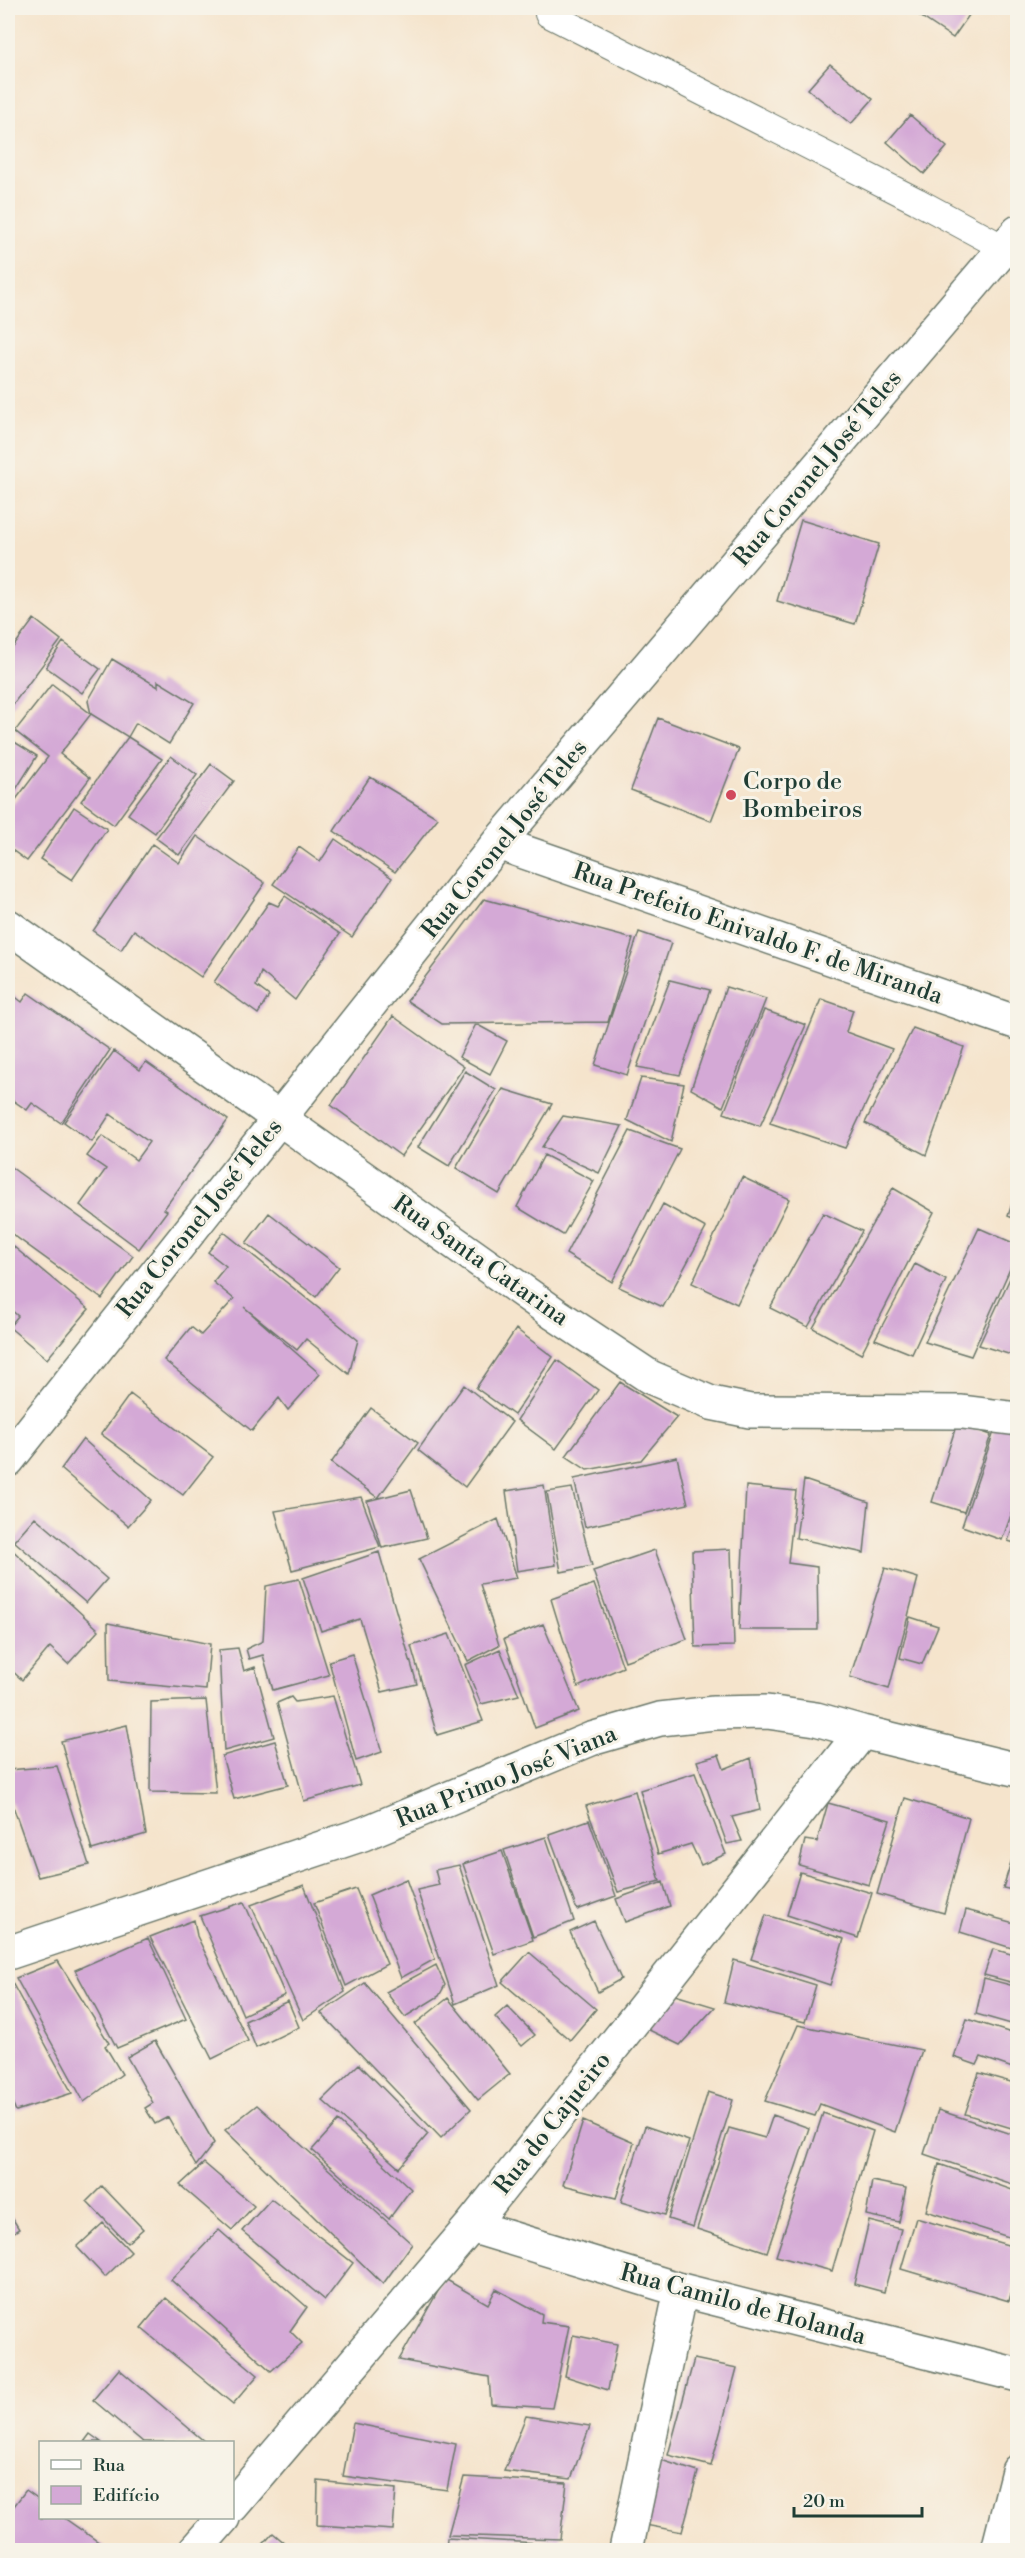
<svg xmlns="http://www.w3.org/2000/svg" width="1025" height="2558" font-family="'Libre Bodoni',serif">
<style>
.building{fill:#d4a9d6}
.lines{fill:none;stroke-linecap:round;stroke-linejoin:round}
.lane-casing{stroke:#6a7769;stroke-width:28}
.street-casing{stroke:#6a7769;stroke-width:36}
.lane{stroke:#fff;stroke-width:26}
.street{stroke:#fff;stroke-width:33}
.poi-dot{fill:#d1495b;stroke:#f7f3e8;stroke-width:2}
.labels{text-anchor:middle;stroke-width:6;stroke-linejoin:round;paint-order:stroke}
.street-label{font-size:24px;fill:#1f3d34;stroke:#f7f3e8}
.poi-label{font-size:24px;fill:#1f3d34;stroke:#f7f3e8;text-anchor:start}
</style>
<rect width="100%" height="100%" fill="#f7f3e8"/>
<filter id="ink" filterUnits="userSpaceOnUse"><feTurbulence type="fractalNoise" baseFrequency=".0167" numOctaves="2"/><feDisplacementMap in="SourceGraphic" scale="12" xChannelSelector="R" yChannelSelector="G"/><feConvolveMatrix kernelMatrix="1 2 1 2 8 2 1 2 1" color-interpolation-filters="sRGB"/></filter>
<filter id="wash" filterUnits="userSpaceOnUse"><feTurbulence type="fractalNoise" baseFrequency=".008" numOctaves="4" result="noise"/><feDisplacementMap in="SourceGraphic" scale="24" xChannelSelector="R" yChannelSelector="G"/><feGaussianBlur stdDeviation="1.35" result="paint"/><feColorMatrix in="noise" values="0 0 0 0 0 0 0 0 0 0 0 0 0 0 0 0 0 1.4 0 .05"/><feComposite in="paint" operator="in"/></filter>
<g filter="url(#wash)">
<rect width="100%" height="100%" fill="#f5e4cc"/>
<g id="blocks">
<path class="building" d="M908 8H974L953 38Z
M830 64 873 99 851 124 808 89Z
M910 115 947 147 924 174 887 142Z
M801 520 879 544 855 624 777 601Z
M34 619 61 640 8 711V654Z
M63 642 100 669 82 693 46 667Z
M112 659 158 687V681L194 703 169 744 136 723 128 737 91 714 88 701Z
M52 684 91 714 60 754 90 778 27 861 8 847V810L48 757 15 731Z
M658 718 739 749 711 821 631 790Z
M128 737 162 759 114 825 81 801Z
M8 738 37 756 8 802Z
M171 756 197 775 155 833 128 814Z
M211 764 234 781 179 855 156 838Z
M370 777 438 818 395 872 334 831Z
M74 807 107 829 72 880 40 859Z
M197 836 265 883 201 977 134 930 121 950 93 931 152 844 179 863Z
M335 839 392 878 352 937 273 884 299 847 320 862Z
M285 896 340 934 295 1000 261 972 256 986 269 996 258 1014 214 982 269 902 278 906Z
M484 899 633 939 608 1022 442 1024 407 1001Z
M639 932 671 943 627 1075 595 1065Z
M670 980 710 990 680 1075 637 1067Z
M726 987 766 999 723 1107 691 1089Z
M8 991 22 1002 28 993 110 1050 61 1123 32 1103 27 1110 8 1097Z
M821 999 853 1010 846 1032 892 1049 845 1148 770 1123Z
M764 1010 806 1025 760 1126 724 1113Z
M393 1016 464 1067 401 1156 331 1105Z
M476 1024 507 1041 490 1074 459 1057Z
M913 1028 964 1047 926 1155 865 1123Z
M114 1051 140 1070 146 1062 228 1120 164 1209 167 1211 139 1249 80 1205 106 1169 87 1156 102 1136 136 1160 149 1142 110 1114 92 1142 64 1122Z
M465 1071 496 1090 449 1166 418 1147Z
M641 1078 684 1084 671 1142 627 1120Z
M503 1089 552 1104 499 1194 456 1168Z
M563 1116 622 1126 599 1173 542 1147Z
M630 1131 680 1149 612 1282 566 1254Z
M544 1155 594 1181 563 1235 517 1207Z
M8 1165 133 1256 102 1299 8 1231Z
M742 1177 789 1199 737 1304 692 1283Z
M893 1188 934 1212 861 1354 813 1328Z
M1017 1188H1018V1220L1008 1216Z
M663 1204 706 1228 663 1307 619 1287Z
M269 1213 339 1267 316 1297 246 1243Z
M823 1213 862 1231 808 1327 770 1308Z
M979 1228 1018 1245V1251L971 1356 925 1342Z
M224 1232 358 1340 349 1374 306 1339 297 1350 244 1307 320 1374 288 1410 279 1398 252 1431 164 1360 191 1327 201 1335 234 1299 213 1282 226 1266 208 1252Z
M8 1242 89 1309 47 1359 9 1327 18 1316 8 1307Z
M1018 1261V1357L979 1345Z
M915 1264 946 1280 912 1354 875 1339Z
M516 1329 553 1357 514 1415 476 1388Z
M557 1360 598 1390 556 1449 517 1420Z
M620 1382 677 1417 641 1460 587 1470 566 1456Z
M464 1385 512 1422 465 1487 418 1450Z
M130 1394 213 1457 183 1495 101 1434Z
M371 1408 418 1443 378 1498 331 1463Z
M957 1423 991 1435 964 1512 932 1502Z
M997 1423 1018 1428V1496L1002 1540 962 1526Z
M83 1439 151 1500 128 1526 61 1469Z
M677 1457 688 1504 585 1527 574 1479Z
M804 1480 869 1502 864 1553 796 1538Z
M544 1485 556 1565 517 1571 506 1491Z
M746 1486 796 1491 788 1563 817 1567 818 1630H739Z
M572 1488 592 1566 561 1572 547 1492Z
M411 1490 427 1538 382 1548 367 1501Z
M361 1497 380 1547 292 1570 275 1511Z
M1017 1515H1018V1544L1008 1541Z
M35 1517 107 1579 86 1603 14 1541Z
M498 1519 517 1578 480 1584 499 1645 468 1661 419 1559Z
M8 1546 99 1630 68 1664 50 1647 22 1680 8 1667Z
M731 1549 734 1646 695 1647 692 1551Z
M655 1550 687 1639 625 1661 593 1571Z
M379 1552 417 1684 382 1692 360 1619 321 1631 303 1578Z
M885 1568 918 1578 889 1689 850 1677Z
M299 1579 329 1675 273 1690 263 1655 249 1659 246 1649 263 1641 266 1586Z
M594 1584 623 1667 578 1687 551 1599Z
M910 1617 938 1626 922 1664 900 1658Z
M108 1623 210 1644 206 1690 109 1681Z
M543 1624 579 1711 535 1728 504 1639Z
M449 1634 483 1721 437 1735 411 1646Z
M238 1648 244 1671 255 1667 274 1737 224 1751 219 1650Z
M500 1649 519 1695 481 1704 465 1665Z
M352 1654 382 1752 356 1761 329 1661Z
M333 1696 360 1785 304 1801 277 1703 291 1697 295 1702Z
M206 1700 216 1793 150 1792 151 1702Z
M127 1725 146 1834 92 1850 61 1741Z
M275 1741 288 1785 234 1799 222 1756Z
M719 1755 724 1769 751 1758 760 1810 732 1817 742 1841 727 1844 697 1761Z
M57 1766 89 1865 38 1877 8 1792V1770Z
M695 1773 726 1854 701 1865 691 1844 658 1854 640 1790Z
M635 1791 660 1881 618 1892 586 1806Z
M905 1798 969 1818 944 1913 877 1894Z
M828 1803 890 1820 869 1885 799 1865 805 1840 817 1842Z
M589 1820 616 1896 577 1910 549 1834Z
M546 1837 574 1921 533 1937 504 1850Z
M1017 1843H1018V1891L1003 1888Z
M502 1851 533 1940 494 1954 463 1864Z
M459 1865 499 1985 455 2004 417 1890 439 1885 435 1870Z
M800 1872 872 1893 858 1938 787 1915Z
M406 1879 435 1959 401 1978 369 1895Z
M663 1882 670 1906 625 1922 616 1899Z
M304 1885 345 1992 303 2020 251 1905Z
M356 1889 387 1964 346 1986 314 1903Z
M244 1902 285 1995 243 2015 200 1916Z
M966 1910 1018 1924V1950L960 1932Z
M766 1915 844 1939 830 1985 751 1959Z
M194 1920 197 1936 248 2041 212 2059 150 1937Z
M594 1921 621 1979 598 1992 570 1932Z
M148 1938 186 2019 117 2048 75 1970Z
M993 1949 1018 1956V1984L984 1975Z
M529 1952 596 2009 570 2040 502 1982Z
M734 1960 816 1985 805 2022 724 2002Z
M58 1961 109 2043 105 2046 122 2074 84 2102 16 1978Z
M436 1965 445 1985 439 1996 405 2017 386 1992Z
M984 1978 1018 1987V2026L976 2014Z
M10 1979 72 2093 16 2111 8 2093V1980Z
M365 1983 471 2109 441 2138 321 2013Z
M675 1995 715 2007 680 2045 647 2029Z
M448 1998 510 2074 478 2100 415 2024Z
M288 2001 299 2027 256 2048 245 2021Z
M507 2006 535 2035 522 2046 495 2017Z
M967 2019 1018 2035V2070L981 2057 977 2065 954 2057Z
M798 2025 922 2050 895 2132 820 2104 815 2116 765 2101Z
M155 2041 214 2143 196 2166 168 2117 155 2124 145 2108 153 2103 127 2057Z
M359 2064 428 2134 399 2168 322 2100Z
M979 2073 1018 2084V2130L965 2114Z
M708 2092 733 2100 693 2227 668 2219Z
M257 2105 412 2244 383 2284 225 2130Z
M938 2110 1018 2136V2186L924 2154Z
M823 2113 873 2131 832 2271 776 2256Z
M773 2115 809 2128 767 2252 697 2229 729 2128 765 2138Z
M338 2121 411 2189 389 2219 312 2150Z
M583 2121 634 2143 616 2198 563 2185Z
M645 2126 689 2141 665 2215 621 2202Z
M204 2163 254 2206 232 2230 180 2185Z
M939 2164 1018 2192V2240L926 2211Z
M872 2181 906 2188 899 2222 866 2215Z
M102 2186 143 2229 127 2243 87 2201Z
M271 2199 353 2263 325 2300 242 2231Z
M8 2211 19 2229 8 2236Z
M916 2218 1018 2248V2270L1009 2301 901 2269Z
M869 2221 901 2229 884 2292 854 2284Z
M103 2223 131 2252 105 2277 77 2247Z
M219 2230 307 2307 290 2331 302 2343 271 2371 171 2280Z
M445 2279 488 2304 496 2289 542 2314 541 2322 569 2326 552 2408 491 2404 489 2377 399 2360Z
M166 2298 258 2375 233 2404 141 2328Z
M573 2335 617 2344 608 2390 565 2376Z
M694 2359 737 2368 711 2466 668 2455Z
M119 2369 205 2442H143L93 2400Z
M526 2416 590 2426 571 2479 504 2471Z
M353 2423 456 2444 447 2490 343 2476Z
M90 2434 101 2442H84Z
M658 2459 698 2472 682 2532 645 2525Z
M464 2477 567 2483 560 2539 448 2535Z
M318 2481 396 2489 393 2530 317 2525Z
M26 2490 40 2500V2518H64L110 2550H8V2514Z
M273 2533 293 2550H258Z
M447 2538 555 2544 554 2550H446Z"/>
</g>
</g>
<g filter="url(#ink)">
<use href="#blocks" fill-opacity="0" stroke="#6a7769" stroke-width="1.5"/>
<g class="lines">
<g class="lane-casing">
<path id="lane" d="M548 14 917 201 1004 248"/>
</g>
<g class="street-casing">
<path id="street" d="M498 843 1018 1023
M8 926 555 1314 650 1377 711 1403 750 1411 962 1412 1018 1419
M8 1460 498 843 1018 232
M8 1953 363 1834 591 1739 660 1719 714 1713 767 1712 816 1719 862 1732 1018 1770
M471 2226 681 2290 1018 2375
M232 2506 471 2226 862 1732
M195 2550 223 2518
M626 2550 681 2290
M998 2550 1018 2471"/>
</g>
<use href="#lane" class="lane"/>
<use href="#street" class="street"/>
</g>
</g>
<circle class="poi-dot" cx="731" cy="795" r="6"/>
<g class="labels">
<g class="street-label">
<text transform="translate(817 468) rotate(-50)" y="8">Rua Coronel José Teles</text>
<text transform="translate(504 839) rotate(-51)" y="8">Rua Coronel José Teles</text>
<text transform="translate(758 933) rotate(19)" y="8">Rua Prefeito Enivaldo F. de Miranda</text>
<text transform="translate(199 1218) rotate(-51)" y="8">Rua Coronel José Teles</text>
<text transform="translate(481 1260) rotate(35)" y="8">Rua Santa Catarina</text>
<text transform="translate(506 1776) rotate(-22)" y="8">Rua Primo José Viana</text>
<text transform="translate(552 2123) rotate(-52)" y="8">Rua do Cajueiro</text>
<text transform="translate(743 2304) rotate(15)" y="8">Rua Camilo de Holanda</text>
</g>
<g class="poi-label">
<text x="743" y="789">Corpo de<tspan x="743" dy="28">Bombeiros</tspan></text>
</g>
</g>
<rect width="1025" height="2558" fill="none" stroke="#f7f3e8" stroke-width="30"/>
<rect x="39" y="2441" width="195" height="78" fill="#f7f3e8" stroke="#a1aaa0" stroke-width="1.5"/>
<rect x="51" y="2460" width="30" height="9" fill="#ffffff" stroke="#a1aaa0" stroke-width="1.5"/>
<text x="93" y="2471" font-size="18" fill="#1f3d34">Rua</text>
<rect x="51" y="2486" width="30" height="18" fill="#d4a9d6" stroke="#a1aaa0" stroke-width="1.5"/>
<text x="93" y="2501" font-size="18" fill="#1f3d34">Edifício</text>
<path d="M794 2507v9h128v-9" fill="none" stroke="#1f3d34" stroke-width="3"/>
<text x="803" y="2507" font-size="18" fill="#1f3d34" stroke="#f7f3e8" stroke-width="4.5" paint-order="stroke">20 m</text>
</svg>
